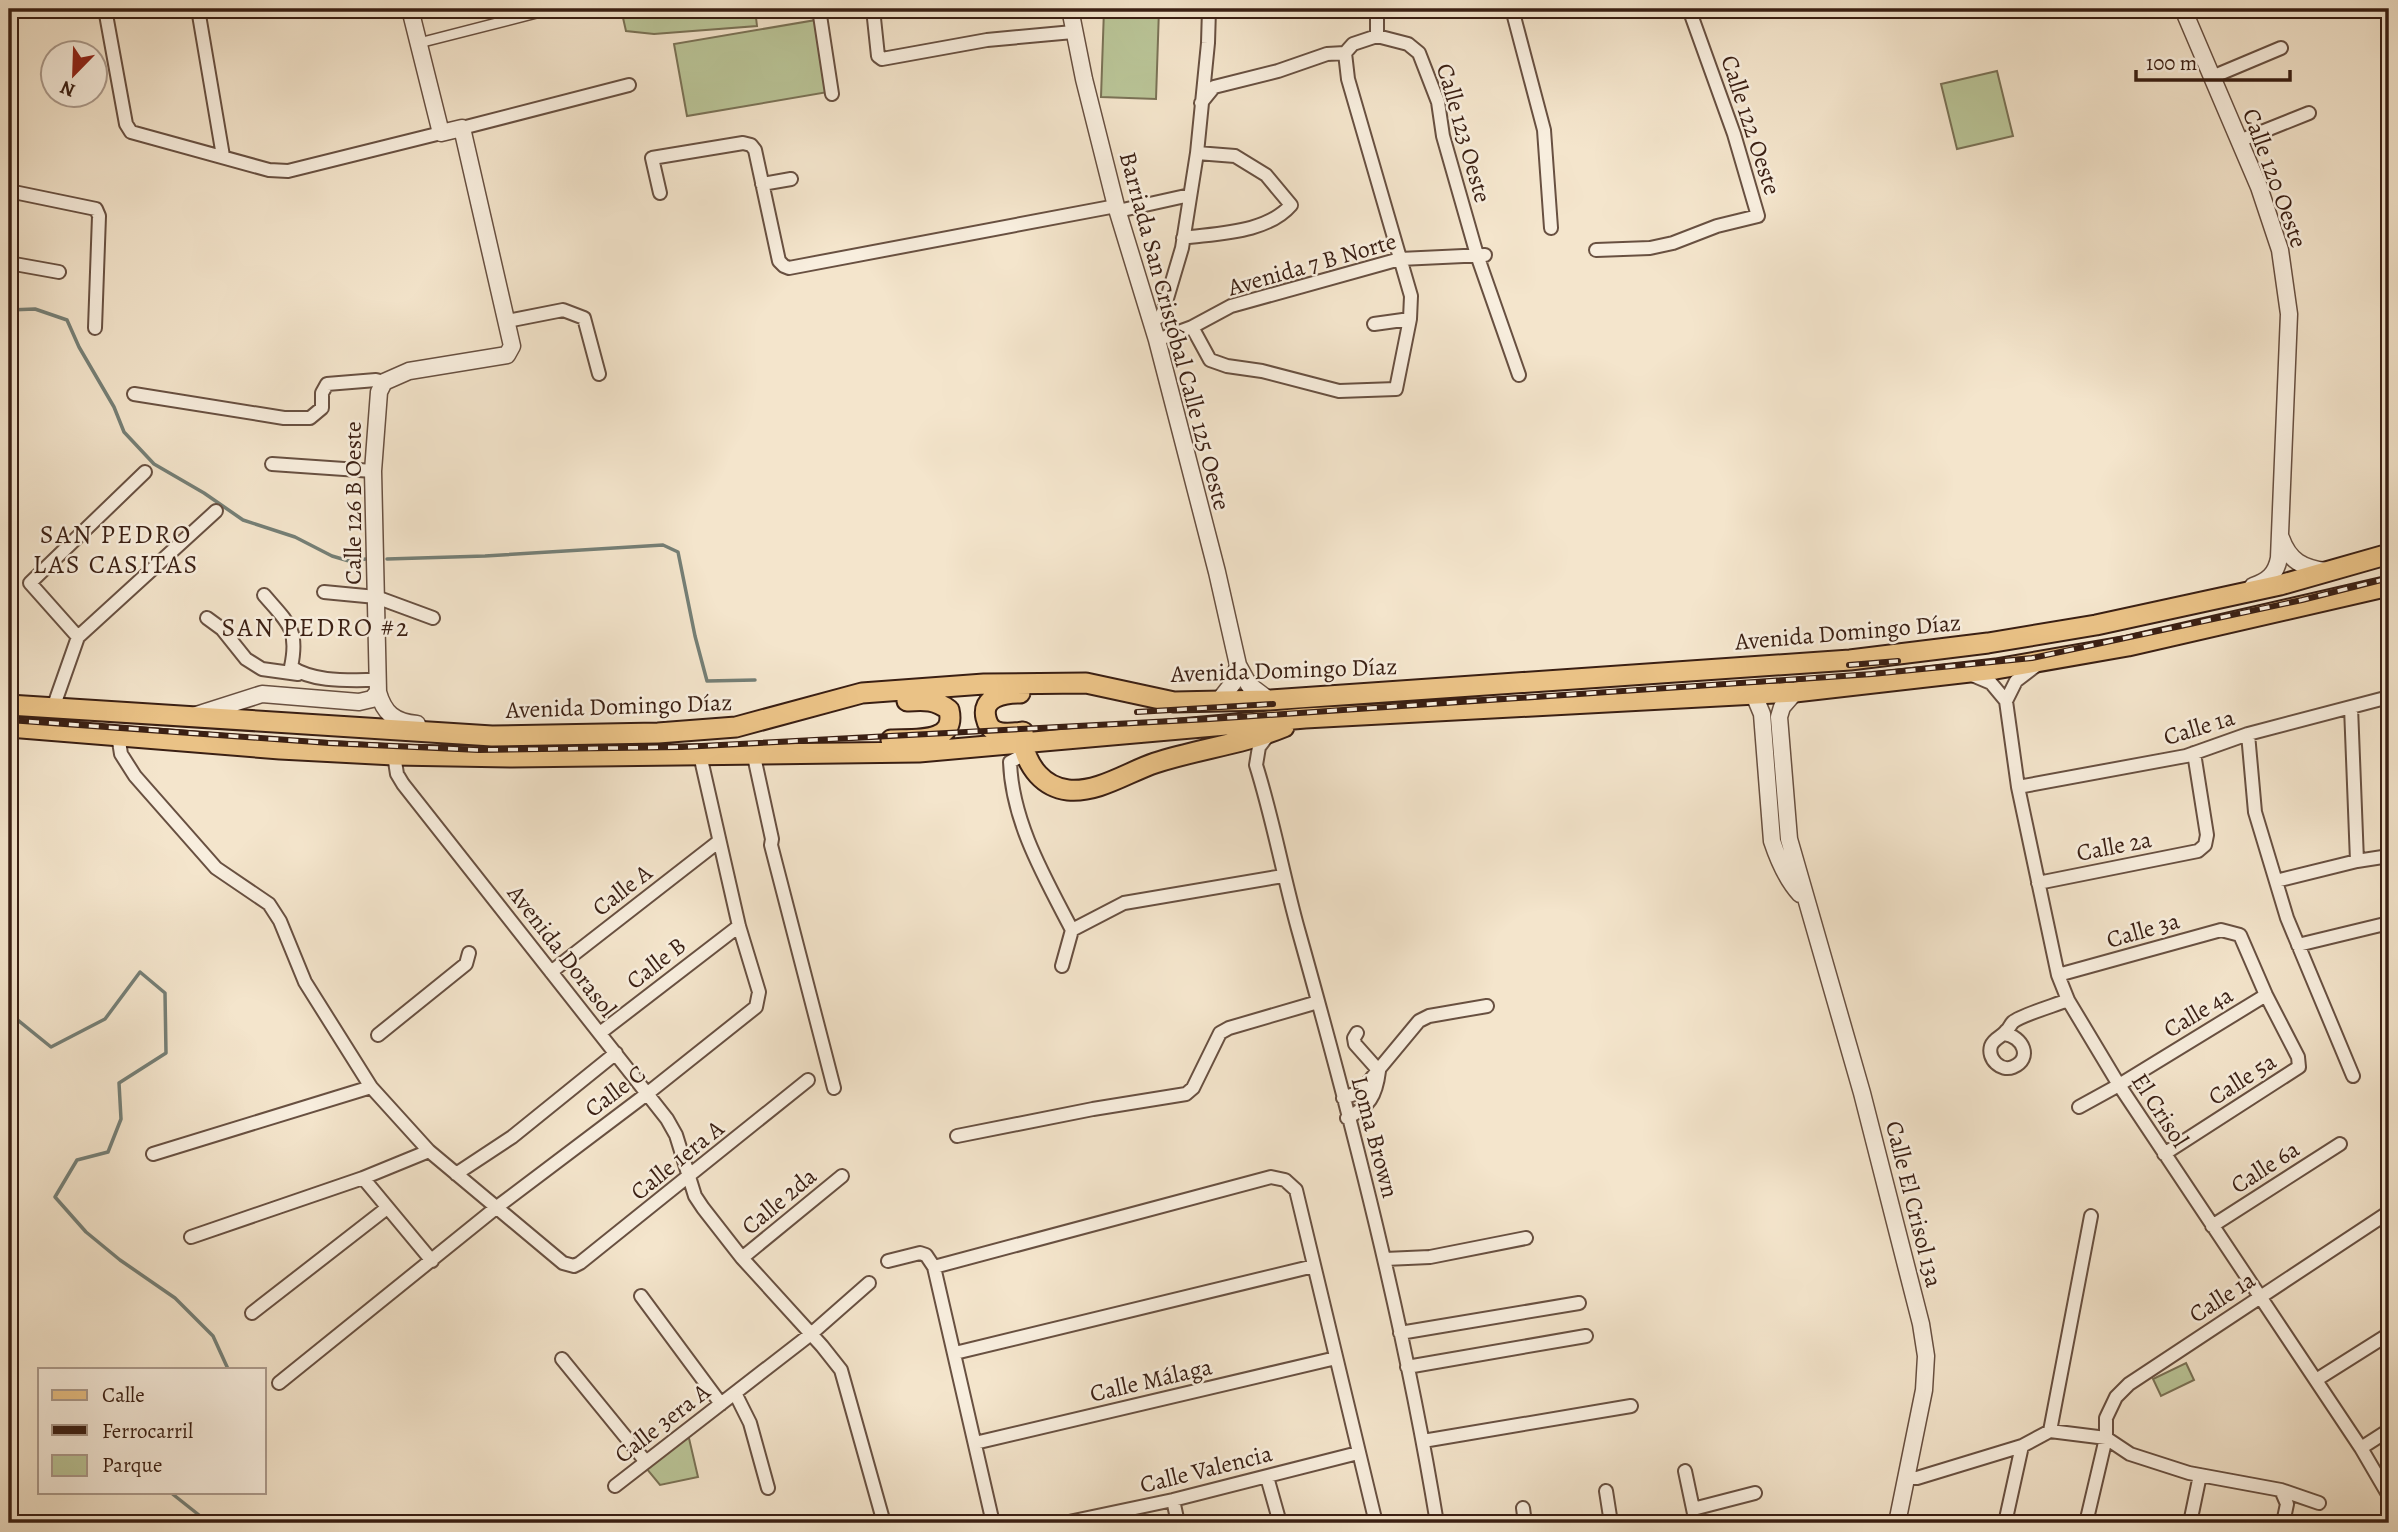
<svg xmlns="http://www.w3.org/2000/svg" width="2398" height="1532" font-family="Alegreya,serif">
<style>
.green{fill:#bac598;stroke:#7a7256;stroke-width:2}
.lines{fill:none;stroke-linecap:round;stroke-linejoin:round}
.stream{stroke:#757f76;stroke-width:3.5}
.pedestrian-casing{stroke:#685041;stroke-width:12}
.minor-casing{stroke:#685041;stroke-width:16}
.tertiary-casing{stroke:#685041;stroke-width:19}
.primary-casing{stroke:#3a1f13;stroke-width:23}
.pedestrian{stroke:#f8eede;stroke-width:9}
.minor{stroke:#f8eede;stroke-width:12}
.tertiary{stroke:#f8eede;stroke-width:16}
.primary{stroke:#eac286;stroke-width:19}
.rail-casing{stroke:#3a1f13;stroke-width:6}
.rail{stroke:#f8eede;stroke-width:3.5;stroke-dasharray:10;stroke-linecap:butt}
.labels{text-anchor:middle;stroke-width:5;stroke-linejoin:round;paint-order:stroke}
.street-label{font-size:24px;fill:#3a1f13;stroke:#f8eede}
.neighbourhood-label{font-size:26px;letter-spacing:2px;fill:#3a1f13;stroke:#f8eede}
</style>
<rect width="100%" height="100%" fill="#f4e5cc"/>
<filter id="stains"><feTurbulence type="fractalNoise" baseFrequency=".00286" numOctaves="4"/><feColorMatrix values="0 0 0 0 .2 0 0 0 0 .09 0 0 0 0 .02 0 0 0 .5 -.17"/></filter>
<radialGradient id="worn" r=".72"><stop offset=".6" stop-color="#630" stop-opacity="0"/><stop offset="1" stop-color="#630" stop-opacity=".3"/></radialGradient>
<path class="green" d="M621 9H755L757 26 654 34 626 31Z
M1104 9H1159L1156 99 1101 97Z
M816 20 828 92 687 116 674 44Z
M1997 71 2013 136 1957 149 1941 84Z
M2186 1363 2194 1380 2161 1396 2153 1379Z
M688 1434 698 1477 660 1485 646 1468Z"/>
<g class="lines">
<path class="stream" d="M9 310 35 309 67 320 79 347 114 407 124 432 154 464 204 493 243 520 295 537 332 556 349 561 366 559
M387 559 485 556 663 545 678 552 695 636 707 681 755 680
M9 1013 51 1047 105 1019 140 972 165 993 166 1053 119 1083 121 1119 108 1152 77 1160 55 1197 86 1232 120 1260 175 1298 213 1336 228 1369
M170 1492 209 1523"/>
<g class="pedestrian-casing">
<path id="pedestrian" d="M419 43 552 9"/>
</g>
<g class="minor-casing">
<path id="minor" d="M105 9 126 124 131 132 269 170 288 171 441 133
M198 9 223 156
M819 9 832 94
M873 9 878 56 882 59 987 40 1073 32
M1377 9V36
M1512 9 1544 130 1551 228
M1345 53 1353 44 1377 36 1408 44 1419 53 1438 102 1443 136 1477 255 1519 375
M2212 77 2281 48
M1201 103 1214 87 1278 71 1327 54 1345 53
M462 128 629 85
M2239 141 2309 113
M762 184 791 179
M9 191 96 209 99 216 95 328
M660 193 652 158 743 143 751 145 755 150 779 261 784 266 789 268 1116 206
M1118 211 1190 195
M1183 238C1218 233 1267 233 1291 205L1266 175 1235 156 1197 153
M1596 250 1650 248 1673 243 1717 226 1758 216 1734 134 1689 9
M9 263 59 272
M507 321 563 310 584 318 599 374
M1151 321 1161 316 1163 312 1182 248 1197 153 1208 43 1209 9
M1374 324 1410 319
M1192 327 1210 360 1227 366 1262 371 1339 391 1396 389 1410 319 1411 296 1348 79 1345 53
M1157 340 1192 327 1231 306 1400 259 1485 255
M134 394 284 418H310L322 408V393L327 384 376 380 384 382
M272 464 373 471
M324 592 376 597 433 618
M264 595C288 623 299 629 291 667 315 683 349 680 378 680
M207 618 222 629 246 659 262 669 298 674
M78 637 30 583 145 472
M1972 675 1991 683 2006 701 2018 787 2058 975 2068 1000 2119 1085 2361 1448 2389 1496
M2006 701 2016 681 2037 665
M2351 707 2357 861
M53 708 78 637 216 511
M1269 734 1259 747 1256 765C1273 819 1283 875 1298 929 1353 1125 1404 1322 1437 1523
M2248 734 2255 812 2287 918 2353 1076
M118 735 121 754 135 776 216 868 269 904 280 921 305 982 371 1087 429 1151 563 1263 574 1266 580 1263 808 1080
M753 752 772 839 771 845 834 1088
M1025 754 1010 762C1012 822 1045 878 1072 930L1062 966
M394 755 397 774 403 784 667 1119 676 1135 695 1196 703 1208 742 1258 822 1346 841 1370 884 1523
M2018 787 2186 756 2248 734 2389 697
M2276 881 2357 861 2389 856
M2038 883 2198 851 2205 845 2207 835 2194 753
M1072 930 1124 903 1283 876
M2298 945 2389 923
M551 972 718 842
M2058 975 2221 930 2240 935 2266 995 2298 1057 2299 1067 2164 1154
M600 1033 739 926
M2004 1034C2023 1036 2033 1059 2013 1067 2001 1072 1987 1059 1991 1046 1994 1038 2002 1037 2006 1031 2009 1029 2010 1025 2013 1022 2021 1015 2056 1005 2068 1000
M378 1035 466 964 469 953
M1343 1098 1360 1092 1419 1021 1429 1016 1487 1006
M2079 1107 2119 1085 2266 995
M1347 1118C1369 1107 1376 1096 1379 1071L1355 1044 1354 1038 1357 1033
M957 1136 1093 1109 1186 1094 1193 1088 1220 1033 1229 1028 1318 1002
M153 1154 371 1087
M456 1174 512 1137 616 1053
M363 1178 432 1261
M2212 1226 2340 1144
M191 1237 363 1178 429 1151
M742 1258 842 1176
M1385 1259 1430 1257 1526 1238
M888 1261 920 1253 926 1255 934 1267 993 1523
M934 1267 1271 1177 1285 1180 1296 1190 1376 1523
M641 1296 721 1404
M252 1313 387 1208
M1400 1333 1579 1303
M955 1353 1314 1266
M562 1359 646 1462
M1407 1367 1586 1336
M2316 1380 2389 1334
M279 1383 497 1207 648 1093 756 1007 759 992 739 926 700 755
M735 1393 750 1423 768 1488
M2050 1431 2091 1216
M1423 1441 1631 1406
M975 1443 1336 1358
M2361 1448 2389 1430
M1685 1471 1696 1523
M1267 1477 1280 1523
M1906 1478H1917L2022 1446 2050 1431 2106 1438 2130 1454 2189 1473 2281 1490 2319 1503
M615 1486 811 1334 869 1283
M2281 1490 2287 1504 2283 1523
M1606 1491 1611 1523
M1173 1500 1178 1523
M1523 1508 1525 1523
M1693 1509 1755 1493
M1064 1523 1173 1500 1358 1453
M2005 1523 2022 1446
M2086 1523 2106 1438V1418L2116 1397 2129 1384 2389 1212
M2190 1523 2200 1475"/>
</g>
<g class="tertiary-casing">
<path id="tertiary" d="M410 9 441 133 462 128 512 346 507 355 409 371 384 382 379 392 373 471 378 692C384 713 394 722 417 724
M1070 9 1084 79 1116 206 1157 340 1217 572 1238 665 1249 685 1269 700
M2183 9 2259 187 2280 250 2289 314 2279 558C2276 574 2268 581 2253 586
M2281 538C2289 561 2303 568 2326 571
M1795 692 1782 707 1779 717 1789 839 1862 1093 1921 1324 1926 1356 1924 1390 1897 1523
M1754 695 1762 714 1772 841C1778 859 1787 880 1800 894
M1218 702 1233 683 1238 665
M196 715 262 694 359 702 372 699 378 692"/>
</g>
<g class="primary-casing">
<path id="primary" d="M1020 693C1004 693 981 697 986 718 987 723 989 728 995 731 1003 735 1014 733 1023 732
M9 705 492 736 658 733 736 727 862 693 984 684 1086 683 1174 702 1269 700 1850 660 1988 643 2096 625 2280 585 2389 554
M9 727 280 749 394 755 512 757 919 752 1305 718 1795 692 1996 669 2128 646 2389 586
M891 740C914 739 957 744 949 710 935 699 924 700 907 701
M1023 744C1028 767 1043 787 1068 790 1098 793 1128 772 1155 763 1198 749 1243 744 1284 727"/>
</g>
<use href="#pedestrian" class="pedestrian"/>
<use href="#minor" class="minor"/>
<use href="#tertiary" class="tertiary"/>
<use href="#primary" class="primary"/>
<g class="rail-casing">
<path id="rail" d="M1849 665 1898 661
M1137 712 1273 704
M9 720 329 743 479 750 682 747 1210 719 1872 674 2032 658 2302 600 2389 578"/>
</g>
<use href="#rail" class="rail"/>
</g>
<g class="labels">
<g class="street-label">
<text transform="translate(1751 125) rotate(72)" y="8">Calle 122 Oeste</text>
<text transform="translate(1464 133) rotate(74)" y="8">Calle 123 Oeste</text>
<text transform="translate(2275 178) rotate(70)" y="8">Calle 120 Oeste</text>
<text transform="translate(1312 264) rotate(-16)" y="8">Avenida 7 B Norte</text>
<text transform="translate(1175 331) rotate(75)" y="8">Barriada San Cristóbal Calle 125 Oeste</text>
<text transform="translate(353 503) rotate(-90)" y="8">Calle 126 B Oeste</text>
<text transform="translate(1848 632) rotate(-5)" y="8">Avenida Domingo Díaz</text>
<text transform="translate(1284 670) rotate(-2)" y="8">Avenida Domingo Díaz</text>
<text transform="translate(619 706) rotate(-2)" y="8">Avenida Domingo Díaz</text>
<text transform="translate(2199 727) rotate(-17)" y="8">Calle 1a</text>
<text transform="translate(2114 846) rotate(-11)" y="8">Calle 2a</text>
<text transform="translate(622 890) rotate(-38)" y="8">Calle A</text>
<text transform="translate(2143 930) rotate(-16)" y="8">Calle 3a</text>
<text transform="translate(562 951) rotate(52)" y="8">Avenida Dorasol</text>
<text transform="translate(656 963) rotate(-38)" y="8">Calle B</text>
<text transform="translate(2198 1012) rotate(-31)" y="8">Calle 4a</text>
<text transform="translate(2242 1079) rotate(-33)" y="8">Calle 5a</text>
<text transform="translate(615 1091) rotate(-37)" y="8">Calle C</text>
<text transform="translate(2160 1110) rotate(57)" y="8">El Crisol</text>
<text transform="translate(1375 1137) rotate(75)" y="8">Loma Brown</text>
<text transform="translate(677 1160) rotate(-39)" y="8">Calle 1era A</text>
<text transform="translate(2265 1167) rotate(-33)" y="8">Calle 6a</text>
<text transform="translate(779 1201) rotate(-40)" y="8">Calle 2da</text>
<text transform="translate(1914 1204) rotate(76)" y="8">Calle El Crisol 13a</text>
<text transform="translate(2222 1297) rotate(-33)" y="8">Calle 1a</text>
<text transform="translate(1151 1380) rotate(-13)" y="8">Calle Málaga</text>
<text transform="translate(662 1423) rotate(-38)" y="8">Calle 3era A</text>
<text transform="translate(1206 1469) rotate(-14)" y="8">Calle Valencia</text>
</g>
<g class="neighbourhood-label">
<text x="116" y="543">SAN PEDRO<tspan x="116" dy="30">LAS CASITAS</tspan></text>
<text x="316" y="636">SAN PEDRO #2</text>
</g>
</g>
<rect width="2398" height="1532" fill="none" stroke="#f4e5cc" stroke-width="35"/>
<rect x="10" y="10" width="2377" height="1511" fill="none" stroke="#3a1f13" stroke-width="3.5"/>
<rect x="18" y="18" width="2363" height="1497" fill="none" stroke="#3a1f13" stroke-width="2"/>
<rect x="38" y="1368" width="228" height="126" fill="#f8eede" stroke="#ac9b8d" stroke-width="2"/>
<rect x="52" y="1390" width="35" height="10" fill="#eac286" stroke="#ac9b8d" stroke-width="2"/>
<text x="102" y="1402" font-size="21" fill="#3a1f13">Calle</text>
<rect x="52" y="1425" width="35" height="10" fill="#3a1f13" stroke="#ac9b8d" stroke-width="2"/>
<text x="102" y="1438" font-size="21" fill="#3a1f13">Ferrocarril</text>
<rect x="52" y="1455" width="35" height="21" fill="#bac598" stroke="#ac9b8d" stroke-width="2"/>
<text x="102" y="1472" font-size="21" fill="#3a1f13">Parque</text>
<g transform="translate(74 74) rotate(203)"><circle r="33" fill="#f8eede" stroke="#ac9b8d" stroke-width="2"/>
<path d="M0-5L12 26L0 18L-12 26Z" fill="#8f2418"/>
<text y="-10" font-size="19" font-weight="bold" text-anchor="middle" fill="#3a1f13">N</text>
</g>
<path d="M2136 70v10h154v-10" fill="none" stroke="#3a1f13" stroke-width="3.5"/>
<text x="2146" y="70" font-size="21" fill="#3a1f13" stroke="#f8eede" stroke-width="5" paint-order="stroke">100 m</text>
<rect width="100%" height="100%" filter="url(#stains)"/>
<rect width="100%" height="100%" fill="url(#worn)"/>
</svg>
